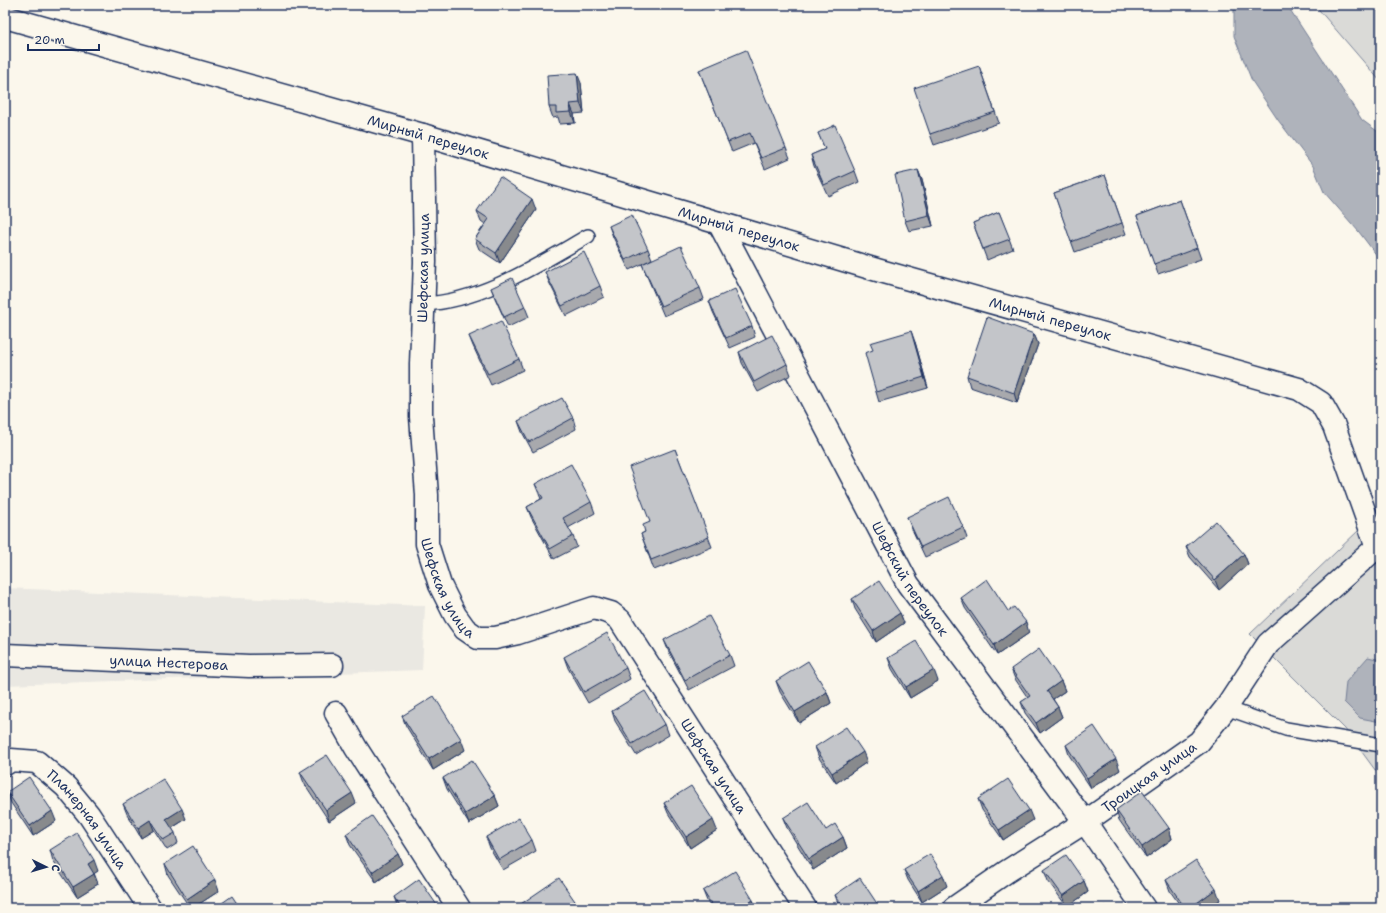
<svg xmlns="http://www.w3.org/2000/svg" width="1386" height="913" font-family="'Shantell Sans',sans-serif">
<style>
.built{fill:#eae8e2}
.green{fill:#dadad7;stroke:#7a849a}
.water{fill:#afb3bb;stroke:#747e96}
.lines{fill:none;stroke-linecap:round;stroke-linejoin:round}
.lane-casing{stroke:#1b2f5e;stroke-width:16}
.street-casing{stroke:#1b2f5e;stroke-width:25}
.lane{stroke:#fbf7ec;stroke-width:13}
.street{stroke:#fbf7ec;stroke-width:22}
.wall{fill:#a8a9ad;stroke:#1b2f5e}
.shaded-wall{fill:#888a8d;stroke:#1b2f5e}
.building{fill:#c3c5c9;stroke:#1b2f5e}
.labels{text-anchor:middle;stroke-width:3;stroke-linejoin:round;paint-order:stroke}
.street-label{font-size:14px;fill:#1b2f5e;stroke:#fbf7ec}
</style>
<rect width="100%" height="100%" fill="#fbf7ec"/>
<filter id="ink" filterUnits="userSpaceOnUse"><feTurbulence type="fractalNoise" baseFrequency=".025" numOctaves="2"/><feDisplacementMap in="SourceGraphic" scale="8" xChannelSelector="R" yChannelSelector="G"/><feConvolveMatrix kernelMatrix="1 2 1 2 8 2 1 2 1" color-interpolation-filters="sRGB"/></filter>
<g filter="url(#ink)">
<path class="built" d="M5 588 425 606 422 670 5 685Z"/>
<path class="green" d="M1318 5H1381V82L1319 10Z
M1381 509V778L1345 729 1250 634Z"/>
<path class="water" d="M1234 5H1287L1362 120 1381 134V261L1359 232 1324 192 1313 166 1278 120 1252 81 1234 36Z
M1368 657 1381 660V722L1360 718 1344 702 1346 682Z"/>
<g class="lines">
<g class="lane-casing">
<path id="lane" d="M423 304C481 302 539 264 588 236
M1226 708 1286 729 1381 745"/>
</g>
<g class="street-casing">
<g id="street">
<path id="s1" d="M5 17 423 135 877 270 1299 389 1321 403 1334 426 1377 547 1268 644 1226 708 1199 742 1085 822 1006 872 954 908"/>
<path id="s2" d="M423 135 425 262 421 364V417L427 495V544L440 585 455 615 465 629 478 638H495L518 633 594 608 611 613 620 620 805 908"/>
<path id="s3" d="M719 223 908 584 1085 822 1144 908"/>
<path id="s4" d="M5 655 249 666 332 665"/>
<path d="M336 713 356 748 459 908"/>
<path id="s5" d="M5 764 11 760 37 762 66 787 89 815 150 908"/>
</g>
</g>
<use href="#lane" class="lane"/>
<use href="#street" class="street"/>
</g>
<path class="wall" d="M979 66 999 123 934 145 930 134Z
M699 70 786 148 790 158 765 169 754 143 732 152Z
M581 83 584 113 574 114 575 123 560 124 558 117 553 118 549 107Z
M818 133 855 171 859 182 828 196 814 166 811 155 825 149Z
M918 170 922 180 933 226 909 231 905 221Z
M1105 175 1126 234 1075 252 1054 193Z
M1180 200 1201 259 1158 274 1137 216Z
M536 210 500 263 479 249 475 239 485 224 481 221 477 211Z
M999 212 1013 249 987 260 973 223Z
M609 226 648 249 652 259 642 264 700 288 704 299 664 316 646 274 642 264 629 270 613 237Z
M545 272 600 286 604 297 566 316 549 282Z
M491 288 525 307 529 317 508 327 495 298Z
M709 301 752 326 755 337 730 348 713 312Z
M1034 334 1038 344 1017 403 970 387 967 376Z
M469 336 519 359 523 370 491 385 473 346Z
M915 342 928 388 879 402 876 392Z
M739 352 787 364 791 375 758 392 742 363Z
M573 418 576 429 533 452 522 432 518 421Z
M675 449 712 547 654 570 641 534 645 532 650 522Z
M535 484 591 502 595 513 568 528 573 536 577 547 554 559 531 517 527 507 541 499Z
M907 517 963 527 967 538 925 557 911 527Z
M1186 547 1244 554 1248 564 1219 590 1190 557Z
M961 598 1029 633 997 655 965 608Z
M852 599 900 613 904 623 876 642 855 609Z
M664 640 730 655 734 666 689 690 668 650Z
M564 657 626 668 630 679 588 703 568 668Z
M888 658 938 681 910 698 892 669Z
M1011 669 1061 681 1065 691 1053 699 1058 707 1062 717 1040 733 1025 713 1021 702 1028 698 1015 679Z
M776 681 827 692 831 703 799 723 780 692Z
M612 711 665 724 669 735 636 755 615 721Z
M402 716 465 750 433 770 406 726Z
M1066 745 1120 770 1091 788 1069 755Z
M815 747 867 762 836 783 819 758Z
M300 772 356 803 329 821 304 783Z
M443 778 495 796 499 806 469 824 447 789Z
M7 792 56 821 33 836 11 803Z
M978 799 1033 820 1003 840 982 810Z
M664 803 717 830 690 848 668 813Z
M123 804 186 819 172 828 175 833 178 843 167 850 154 830 141 838 127 814Z
M1116 810 1169 828 1172 839 1146 858 1119 820Z
M783 818 826 830 843 837 847 848 813 870 787 828Z
M346 834 398 854 402 864 376 882 350 845Z
M486 837 532 840 536 851 503 870 490 848Z
M50 850 98 871 94 873 98 884 77 897 53 861Z
M165 864 219 891 193 908H190L168 875Z
M904 870 947 886 922 902 908 880Z
M1044 870 1084 881 1088 892 1067 907 1048 881Z
M1166 880 1220 900 1208 908H1182L1170 891Z
M703 891 753 900 756 908H711L707 901Z
M835 895 878 905 879 908H840L839 906Z
M394 897 439 908H398Z"/>
<path class="shaded-wall" d="M577 73 581 83 584 113 580 103Z
M570 104 574 114 575 123 571 112Z
M918 170 922 180 933 226 929 215Z
M532 199 536 210 500 263 496 253Z
M911 331 915 342 928 388 924 377Z
M1034 334 1038 344 1017 403 1014 393Z
M1244 554 1248 564 1219 590 1215 580Z
M900 613 904 623 876 642 873 631Z
M1026 622 1029 633 997 655 994 645Z
M934 670 938 681 910 698 906 687Z
M1061 681 1065 691 1050 701 1047 691Z
M827 692 831 703 799 723 795 712Z
M1058 707 1062 717 1040 733 1036 723Z
M461 739 465 750 433 770 429 759Z
M863 752 867 762 836 783 832 773Z
M1116 759 1120 770 1091 788 1087 778Z
M352 793 356 803 329 821 326 810Z
M495 796 499 806 469 824 465 814Z
M182 809 186 819 170 829 166 819Z
M1029 810 1033 820 1003 840 999 830Z
M52 811 56 821 33 836 30 826Z
M150 820 154 830 141 838 138 828Z
M713 820 717 830 690 848 686 837Z
M1169 828 1172 839 1146 858 1142 847Z
M843 837 847 848 813 870 809 859Z
M398 854 402 864 376 882 372 872Z
M94 860 98 871 92 875 88 864Z
M94 874 98 884 77 897 73 887Z
M943 875 947 886 922 902 918 891Z
M215 880 219 891 193 908H190L187 899Z
M1084 881 1088 892 1067 907 1063 896Z
M1216 889 1220 900 1208 908H1190Z
M753 900 756 908H741Z
M878 905 879 908H873Z"/>
<path class="building" d="M746 50 786 148 761 158 750 133 728 142 699 70Z
M979 66 995 112 930 134 914 88Z
M577 73 580 103 570 104 571 112 556 113V107H549L547 75Z
M835 125 855 171 824 185 811 155 825 149 818 133Z
M918 170 929 215 905 221 895 175Z
M1105 175 1122 223 1071 242 1054 193Z
M500 177 532 199 496 253 475 239 489 219 477 211Z
M1180 200 1197 248 1154 264 1137 216Z
M999 212 1010 239 983 249 973 223Z
M632 215 648 249 625 260 609 226Z
M681 246 700 288 661 306 642 264Z
M584 252 600 286 562 306 545 272Z
M512 278 525 307 504 317 491 288Z
M735 289 752 326 726 338 709 301Z
M987 317 1034 334 1014 393 967 376Z
M501 321 519 359 488 374 469 336Z
M911 331 924 377 876 392 865 353 873 350 870 343Z
M772 335 787 364 754 382 739 352Z
M562 398 573 418 529 442 518 421Z
M675 449 709 537 651 560 641 534 645 532 643 525 650 522 629 467Z
M571 464 591 502 563 518 573 536 550 549 527 507 543 498 535 484Z
M949 497 963 527 921 547 907 517Z
M1216 521 1244 554 1215 580 1186 547Z
M987 579 1008 611 1014 607 1026 622 994 645 961 598Z
M879 581 900 613 873 631 852 599Z
M709 616 730 655 685 680 664 640Z
M607 633 626 668 584 692 564 657Z
M916 641 934 670 906 687 888 658Z
M1039 649 1061 681 1047 691 1058 707 1036 723 1021 702 1030 696 1011 669Z
M808 661 827 692 795 712 776 681Z
M645 691 665 724 632 744 612 711Z
M434 696 461 739 429 759 402 716Z
M1094 726 1116 759 1087 778 1066 745Z
M846 727 863 752 832 773 815 747Z
M327 755 352 793 326 810 300 772Z
M472 760 495 796 465 814 443 778Z
M29 777 52 811 30 826 7 792Z
M163 779 182 809 166 819 175 833 163 840 150 820 138 828 123 804Z
M1008 779 1029 810 999 830 978 799Z
M691 786 713 820 686 837 664 803Z
M1142 791 1169 828 1142 847 1116 810Z
M808 802 826 830 835 824 843 837 809 859 783 818Z
M372 816 398 854 372 872 346 834Z
M519 818 532 840 499 860 486 837Z
M77 833 94 860 88 864 94 874 73 887 50 850Z
M193 846 215 880 187 899 165 864Z
M930 854 943 875 918 891 904 870Z
M1066 855 1084 881 1063 896 1044 870Z
M1196 860 1216 889 1190 908H1185L1166 880Z
M735 871 753 900 741 908H714L703 891Z
M559 878 579 907 578 908H515Z
M860 878 878 905 873 908H844L835 895Z
M419 879 439 908H401L394 897Z
M232 896 240 908H215Z
M636 903 639 908H628Z
M1106 906 1107 908H1102Z"/>
</g>
<g class="labels">
<g class="street-label">
<text dy="5" stroke="none"><textPath href="#s1" startOffset="440">Мирный переулок</textPath></text>
<text dy="5" stroke="none"><textPath href="#s1" startOffset="764">Мирный переулок</textPath></text>
<text transform="translate(423 268) rotate(-89)" y="5">Шефская улица</text>
<text dy="5" stroke="none"><textPath href="#s1" startOffset="1088">Мирный переулок</textPath></text>
<text dy="5" stroke="none"><textPath href="#s3" startOffset="404">Шефский переулок</textPath></text>
<text dy="5" stroke="none"><textPath href="#s2" startOffset="458">Шефская улица</textPath></text>
<text dy="5" stroke="none"><textPath href="#s4" startOffset="164">улица Нестерова</textPath></text>
<text dy="5" stroke="none"><textPath href="#s2" startOffset="842">Шефская улица</textPath></text>
<text transform="translate(1149 777) rotate(-35)" y="5">Троицкая улица</text>
<text dy="5" stroke="none"><textPath href="#s5" startOffset="110">Планерная улица</textPath></text>
</g>
</g>
<rect width="1386" height="913" fill="none" stroke="#fbf7ec" stroke-width="20"/>
<rect x="10" y="10" width="1366" height="893" fill="none" stroke="#1b2f5e" stroke-width="1.5" filter="url(#ink)"/>
<g transform="translate(46 867) rotate(95)" stroke="#fbf7ec" stroke-width="3" paint-order="stroke">
<path d="M0-3L7 15L0 10L-7 15Z" fill="#1b2f5e"/>
<text y="-6" font-size="11" font-weight="bold" text-anchor="middle" fill="#1b2f5e">С</text>
</g>
<path d="M28 44v6h71v-6" fill="none" stroke="#1b2f5e" stroke-width="2"/>
<text x="34" y="44" font-size="12" fill="#1b2f5e" stroke="#fbf7ec" stroke-width="3" paint-order="stroke">20 m</text>
</svg>
